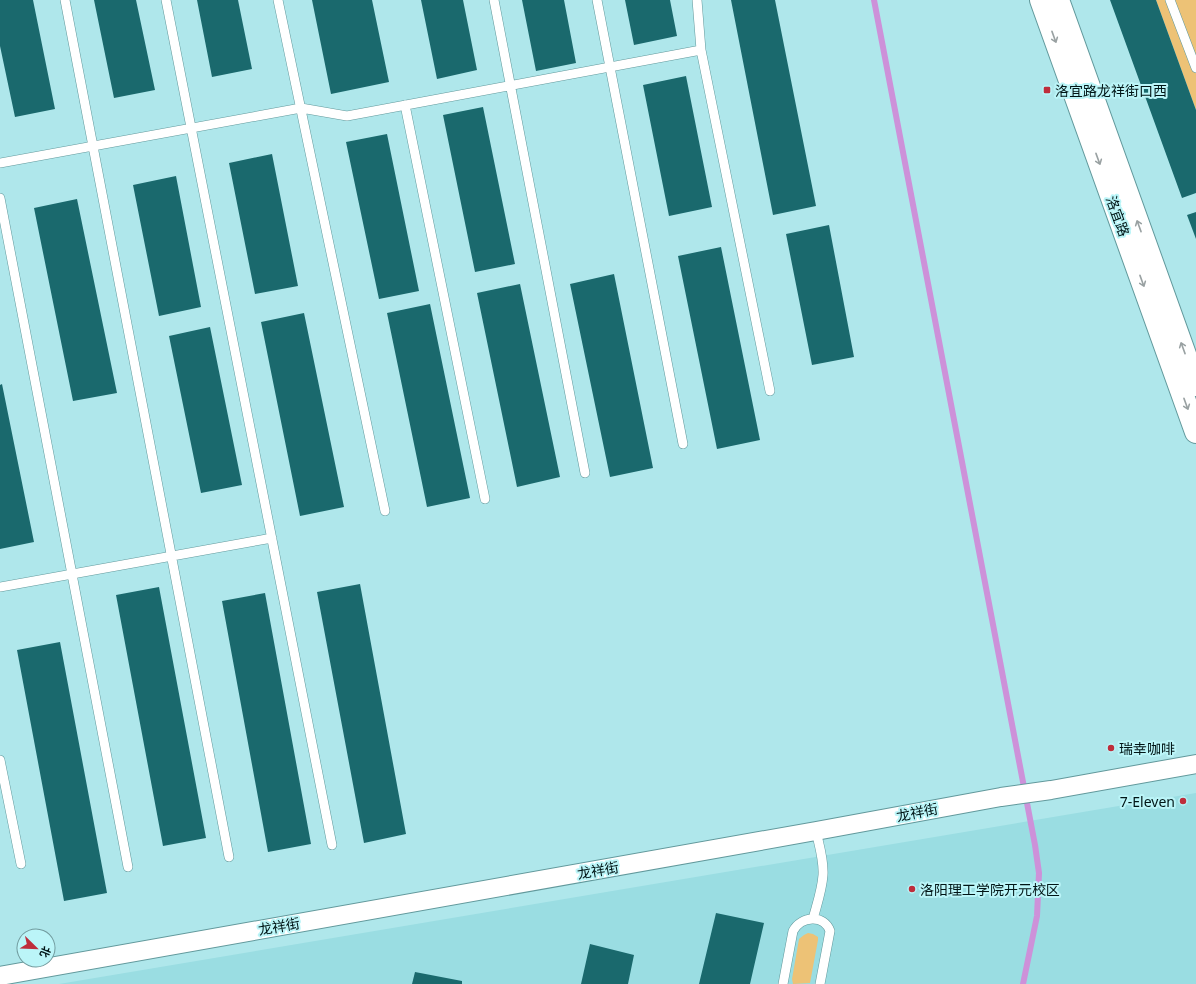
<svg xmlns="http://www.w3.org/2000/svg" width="1196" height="984" viewBox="0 0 1196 984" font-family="'Noto Sans','Noto Sans SC',sans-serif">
	<rect width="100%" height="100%" fill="#afe7eb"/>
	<path fill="#9adde2" d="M 1196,793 L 1196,984 L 59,984 Z"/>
	<path fill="#edc276" d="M 1156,0 L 1196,0 L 1196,110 Z
		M 808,933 L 813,934 L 818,937 L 818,940 L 810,983 L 793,984 L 792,979 L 799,939 L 804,935 Z"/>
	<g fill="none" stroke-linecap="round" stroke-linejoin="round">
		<path stroke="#cd91d9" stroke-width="6" d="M 874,0 L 1035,845 L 1039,873 L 1037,916 L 1023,984"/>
	</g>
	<path fill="#1a696d" d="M 0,0 L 33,0 L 55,109 L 15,117 L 0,46 Z
		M 94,0 L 136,0 L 155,90 L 114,98 Z
		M 197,0 L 238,0 L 252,69 L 212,77 Z
		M 312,0 L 372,0 L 389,82 L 331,94 Z
		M 421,0 L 463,0 L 477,70 L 437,79 Z
		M 522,0 L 564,0 L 576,63 L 536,71 Z
		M 625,0 L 670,0 L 677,36 L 634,45 Z
		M 731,0 L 775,0 L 816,206 L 773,215 Z
		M 1110,0 L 1156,0 L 1196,110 L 1196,193 L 1182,198 Z
		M 686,76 L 712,207 L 669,216 L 643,85 Z
		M 483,107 L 515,264 L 475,272 L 443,115 Z
		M 387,134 L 419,291 L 379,299 L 346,142 Z
		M 272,154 L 298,286 L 255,294 L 229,163 Z
		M 176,176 L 201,307 L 159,316 L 133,185 Z
		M 77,199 L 117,393 L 73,401 L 34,208 Z
		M 1196,212 L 1196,239 L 1187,215 Z
		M 829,225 L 854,357 L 812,365 L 786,234 Z
		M 721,247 L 760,440 L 717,449 L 678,256 Z
		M 614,274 L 653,468 L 610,477 L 570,284 Z
		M 520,284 L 560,477 L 517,487 L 477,293 Z
		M 430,304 L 470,498 L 427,507 L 387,313 Z
		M 304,313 L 344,507 L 300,516 L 261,322 Z
		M 210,327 L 242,485 L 201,493 L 169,336 Z
		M 2,384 L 34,542 L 0,549 L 0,385 Z
		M 360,584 L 406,834 L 364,843 L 317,592 Z
		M 159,587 L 206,838 L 163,846 L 116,595 Z
		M 265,593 L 311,844 L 268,852 L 222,601 Z
		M 60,642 L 107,893 L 64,901 L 17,650 Z
		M 716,913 L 764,923 L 750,984 L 699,984 Z
		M 590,944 L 634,955 L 628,984 L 581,984 Z
		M 415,972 L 462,981 L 462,984 L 412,984 Z"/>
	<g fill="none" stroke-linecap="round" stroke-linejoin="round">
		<g stroke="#62999c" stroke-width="10">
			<path id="lane" d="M 65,0 L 229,857
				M 166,0 L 332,845
				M 278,0 L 385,511
				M 494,0 L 585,473
				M 597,0 L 683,444
				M 697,0 L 701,50
				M 1170,0 L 1196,68
				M 405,105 L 485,499
				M 0,163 L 301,108 L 347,116 L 701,50 L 770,391
				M 0,198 L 128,867
				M 0,587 L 272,538
				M 0,760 L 21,864
				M 813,919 C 817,904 822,890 823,875 C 824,860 819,845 816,831
				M 783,984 L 793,931 C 801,916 824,914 830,931 L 820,984"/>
		</g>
		<g stroke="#62999c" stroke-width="20">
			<path id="street" d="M 0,976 L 816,831 L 1001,797 L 1051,790 L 1196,764"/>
		</g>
		<g stroke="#62999c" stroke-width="24">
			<path id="secondary" d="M 1041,0 L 1196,432
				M 1058,0 L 1196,385"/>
		</g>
		<use href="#lane" stroke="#fff" stroke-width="9"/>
		<use href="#street" stroke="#fff" stroke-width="18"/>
		<use href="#secondary" stroke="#fff" stroke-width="22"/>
	</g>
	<defs><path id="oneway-shaft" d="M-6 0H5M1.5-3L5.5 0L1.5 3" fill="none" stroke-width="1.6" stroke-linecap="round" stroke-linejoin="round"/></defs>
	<g stroke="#99a1a2">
		<use href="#oneway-shaft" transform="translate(1054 37) rotate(70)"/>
		<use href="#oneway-shaft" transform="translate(1098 159) rotate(70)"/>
		<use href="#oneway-shaft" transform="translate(1139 226) rotate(-110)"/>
		<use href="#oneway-shaft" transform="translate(1142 281) rotate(70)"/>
		<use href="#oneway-shaft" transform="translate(1183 348) rotate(-110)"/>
		<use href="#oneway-shaft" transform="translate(1186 404) rotate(70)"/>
	</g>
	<g fill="#be2d3b" stroke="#bbf5f8" stroke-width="1.5">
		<rect x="1043" y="86" width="8" height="8" rx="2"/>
		<circle cx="1111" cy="748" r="4"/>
		<circle cx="1183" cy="801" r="4"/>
		<circle cx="912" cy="889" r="4"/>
	</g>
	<g text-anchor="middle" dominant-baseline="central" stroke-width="4" stroke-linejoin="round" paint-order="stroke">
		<g font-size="14" fill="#011516" stroke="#bbf5f8" text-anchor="start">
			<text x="1055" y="90">洛宜路龙祥街口西</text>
			<text x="1119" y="748">瑞幸咖啡</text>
			<text x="1175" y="801" text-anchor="end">7-Eleven</text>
			<text x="920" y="889">洛阳理工学院开元校区</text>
		</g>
		<g font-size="14" fill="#011516" stroke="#bbf5f8">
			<text transform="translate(1118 216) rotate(70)">洛宜路</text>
			<text transform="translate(917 812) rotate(-11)">龙祥街</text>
			<text transform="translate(598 870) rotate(-10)">龙祥街</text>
			<text transform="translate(279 926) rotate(-10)">龙祥街</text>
		</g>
	</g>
	<g transform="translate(36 948) rotate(113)"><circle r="19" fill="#bbf5f8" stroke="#719b9e"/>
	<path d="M0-3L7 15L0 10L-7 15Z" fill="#be2d3b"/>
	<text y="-6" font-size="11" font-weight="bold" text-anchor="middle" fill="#011516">北</text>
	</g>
</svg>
